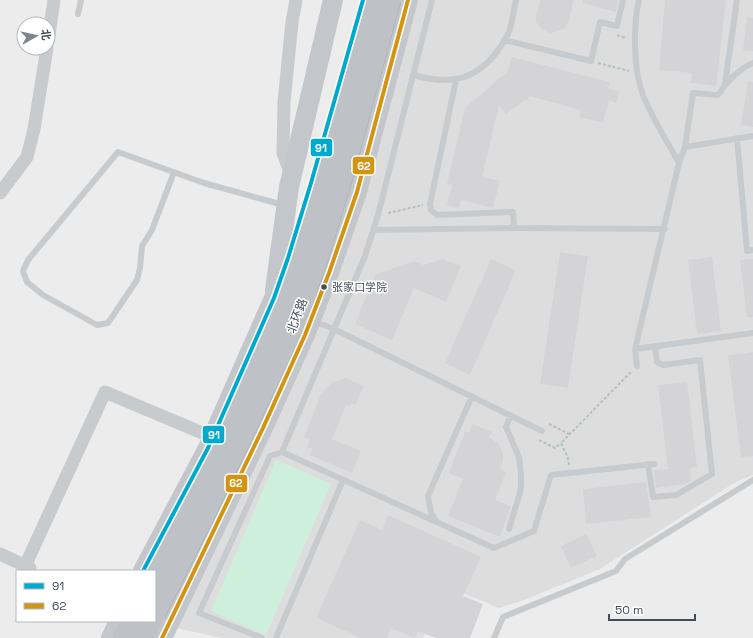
<svg xmlns="http://www.w3.org/2000/svg" width="753" height="638" viewBox="0 0 753 638" font-family="'Space Grotesk','Noto Sans SC',sans-serif">
	<rect width="100%" height="100%" fill="#edecec"/>
	<path fill="#deddde" d="M 413,0 L 753,0 L 753,475 L 734,483 L 600,569 L 524,600 L 499,608 L 443,585 L 423,638 L 222,638 L 176,628 Z"/>
	<path fill="#ceefdc" d="M 276,460 L 331,484 L 266,635 L 211,611 Z"/>
	<path fill="#d4d4d7" d="M 540,0 L 574,0 L 568,23 L 564,29 L 552,33 L 547,32 L 540,27 L 536,22 L 536,17 Z
		M 583,0 L 618,0 L 616,12 L 583,3 Z
		M 665,0 L 726,0 L 716,86 L 691,83 L 692,73 L 659,70 Z
		M 747,17 L 753,18 L 753,51 L 743,50 Z
		M 512,57 L 610,82 L 608,89 L 619,91 L 616,103 L 609,101 L 603,123 L 579,117 L 581,110 L 529,96 L 528,100 L 526,99 L 506,114 L 499,105 L 482,177 L 500,181 L 493,208 L 461,200 L 459,208 L 447,205 L 452,185 L 447,184 L 465,108 L 508,71 Z
		M 748,82 L 753,82 L 753,127 L 741,125 Z
		M 560,252 L 588,256 L 568,388 L 540,384 Z
		M 712,257 L 721,331 L 697,334 L 688,260 Z
		M 443,259 L 461,266 L 446,302 L 414,288 L 392,340 L 355,324 L 375,275 L 414,261 L 423,265 Z
		M 491,259 L 516,270 L 470,375 L 445,363 Z
		M 753,259 L 753,317 L 747,317 L 740,260 Z
		M 753,352 L 753,456 L 741,457 L 728,355 Z
		M 346,378 L 364,386 L 355,405 L 351,403 L 350,407 L 346,405 L 332,439 L 361,451 L 352,473 L 310,455 L 313,449 L 307,447 L 310,440 L 304,437 L 321,394 L 332,382 Z
		M 687,382 L 697,467 L 690,468 L 691,481 L 686,484 L 656,488 L 654,470 L 668,469 L 658,385 Z
		M 473,424 L 492,432 L 489,437 L 499,444 L 503,454 L 503,460 L 500,469 L 506,472 L 495,500 L 511,506 L 500,537 L 448,516 L 463,479 L 449,473 L 465,431 L 469,433 Z
		M 646,482 L 651,517 L 586,524 L 583,489 Z
		M 388,515 L 481,557 L 463,596 L 483,604 L 470,638 L 436,638 L 418,631 L 415,638 L 413,638 L 391,628 L 387,638 L 361,638 L 316,618 L 360,520 L 382,530 Z
		M 586,534 L 597,556 L 571,568 L 561,546 Z"/>
	<g fill="none" stroke-linecap="round" stroke-linejoin="round">
		<g stroke="#b0b5bc" stroke-width="23">
			<path id="trunk" d="M 124,638 L 132,621
				M 143,638 L 151,621"/>
		</g>
		<path stroke="#b4c2be" stroke-width="2" stroke-dasharray="3 2" stroke-linecap="butt" d="M 617,35 L 626,38
			M 598,63 L 629,71
			M 388,213 L 423,205
			M 549,424 L 569,434
			M 539,440 L 555,448 L 561,443
			M 569,465 L 568,458 L 561,443 L 631,372"/>
		<path stroke="#c8cbcd" stroke-width="6" d="M 639,0 C 633,26 633,69 643,95 C 652,118 667,141 679,163
			M 78,14 L 81,0
			M 504,40 L 591,61 L 600,22 L 617,26 L 623,0
			M 413,75 C 457,88 485,76 507,36 C 513,26 513,11 516,0
			M 456,80 L 430,204 L 431,210 L 437,215 L 513,212 L 514,228
			M 725,84 L 737,0
			M 737,138 L 747,251 L 753,250
			M 685,147 L 753,136
			M 174,172 L 152,230 L 142,246 L 140,268 L 137,280 L 108,323 L 97,325 L 43,295 L 27,282 L 23,271 L 28,260 L 118,152 L 204,183 L 283,205
			M 373,230 L 514,228 L 665,229
			M 313,321 L 334,329 L 542,431
			M 635,349 L 753,333
			M 637,366 L 635,349 L 679,163 L 685,147 L 693,93 L 718,95 C 726,82 739,69 753,63
			M 282,452 L 365,256 L 378,215 L 432,0
			M 648,464 L 653,497 L 676,495 L 712,474 L 700,360 L 663,365 L 657,362 L 655,346
			M 437,522 L 431,513 L 428,496 L 472,396
			M 509,529 L 521,489 L 521,475 L 519,457 L 506,427 L 511,415
			M 262,638 L 199,613 L 270,456 L 282,452 L 494,548 L 534,531 L 551,475 L 654,464
			M 276,638 L 343,480
			M 494,638 L 503,617 L 616,571 L 625,559 L 753,480"/>
		<path stroke="#c8cbcd" stroke-width="13" d="M 48,42 L 54,0
			M 291,175 L 283,153 L 284,102 L 292,22 L 296,0
			M 0,193 L 27,157 L 34,129 L 47,48
			M 0,554 L 30,568
			M 25,566 L 105,392 L 212,437"/>
		<path stroke="#c3c7cb" stroke-width="20" d="M 275,290 L 289,187 L 333,0
			M 143,571 L 208,448 L 274,298 L 282,276
			M 111,638 L 119,621
			M 162,638 L 263,428 L 305,335 L 329,273 L 357,192 L 408,0"/>
		<use href="#trunk" stroke="#bec2c7" stroke-width="21"/>
		<g stroke="#b0b5bc" stroke-width="23" stroke-linecap="butt">
			<path id="trunk-bridge" d="M 155,577 L 223,444 L 271,338 L 307,231 L 373,0
				M 155,613 L 206,511 L 295,323 L 318,256 L 342,177 L 390,0"/>
		</g>
		<use href="#trunk-bridge" stroke="#bec2c7" stroke-width="21"/>
		<g stroke="#fff" stroke-width="7">
			<path id="bus-1" d="M 143,571 L 208,448 L 274,298 L 288,258 L 311,183 L 363,0"/>
		</g>
		<g stroke="#fff" stroke-width="7">
			<path id="bus-2" d="M 162,638 L 263,428 L 305,335 L 329,273 L 357,192 L 408,0"/>
		</g>
		<use href="#bus-1" stroke="#00a9ce" stroke-width="4"/>
		<use href="#bus-2" stroke="#d39412" stroke-width="4"/>
	</g>
	<circle fill="#424d5a" stroke="#fff" stroke-width="1.5" cx="324" cy="287" r="3.5"/>
	<g text-anchor="middle" dominant-baseline="central" stroke-width="3" stroke-linejoin="round" paint-order="stroke">
		<g font-size="11" fill="#424d5a" stroke="#fff" text-anchor="start">
			<text x="332" y="287">张家口学院</text>
		</g>
		<g font-size="12" fill="#424d5a" stroke="#fff">
			<text transform="translate(297 316) rotate(-69)">北环路</text>
		</g>
	</g>
	<g stroke="#fff" stroke-width="1.5">
		<rect x="310" y="138" width="23" height="19" rx="4" fill="#00a9ce"/>
		<rect x="352" y="156" width="23" height="19" rx="4" fill="#d39412"/>
		<rect x="202" y="425" width="23" height="19" rx="4" fill="#00a9ce"/>
		<rect x="225" y="474" width="23" height="19" rx="4" fill="#d39412"/>
	</g>
	<g font-size="11" text-anchor="middle" font-weight="bold" fill="#fff">
		<text x="321" y="152">91</text>
		<text x="364" y="170">62</text>
		<text x="214" y="439">91</text>
		<text x="236" y="487">62</text>
	</g>
	<rect x="16" y="570" width="140" height="52" fill="#ffffff" stroke="#b3b8bd"/>
	<rect x="24" y="583" width="20" height="6" fill="#00a9ce" stroke="#b3b8bd"/>
	<text x="52" y="590" font-size="12" fill="#424d5a">91</text>
	<rect x="24" y="603" width="20" height="6" fill="#d39412" stroke="#b3b8bd"/>
	<text x="52" y="610" font-size="12" fill="#424d5a">62</text>
	<g transform="translate(36 36) rotate(82)"><circle r="19" fill="#ffffff" stroke="#b3b8bd"/>
	<path d="M0-3L7 15L0 10L-7 15Z" fill="#7e858d"/>
	<text y="-6" font-size="11" font-weight="bold" text-anchor="middle" fill="#424d5a">北</text>
	</g>
	<path d="M609 614v6h86v-6" fill="none" stroke="#424d5a" stroke-width="2"/>
	<text x="615" y="614" font-size="12" fill="#424d5a" stroke="#ffffff" stroke-width="3" paint-order="stroke">50 m</text>
</svg>
